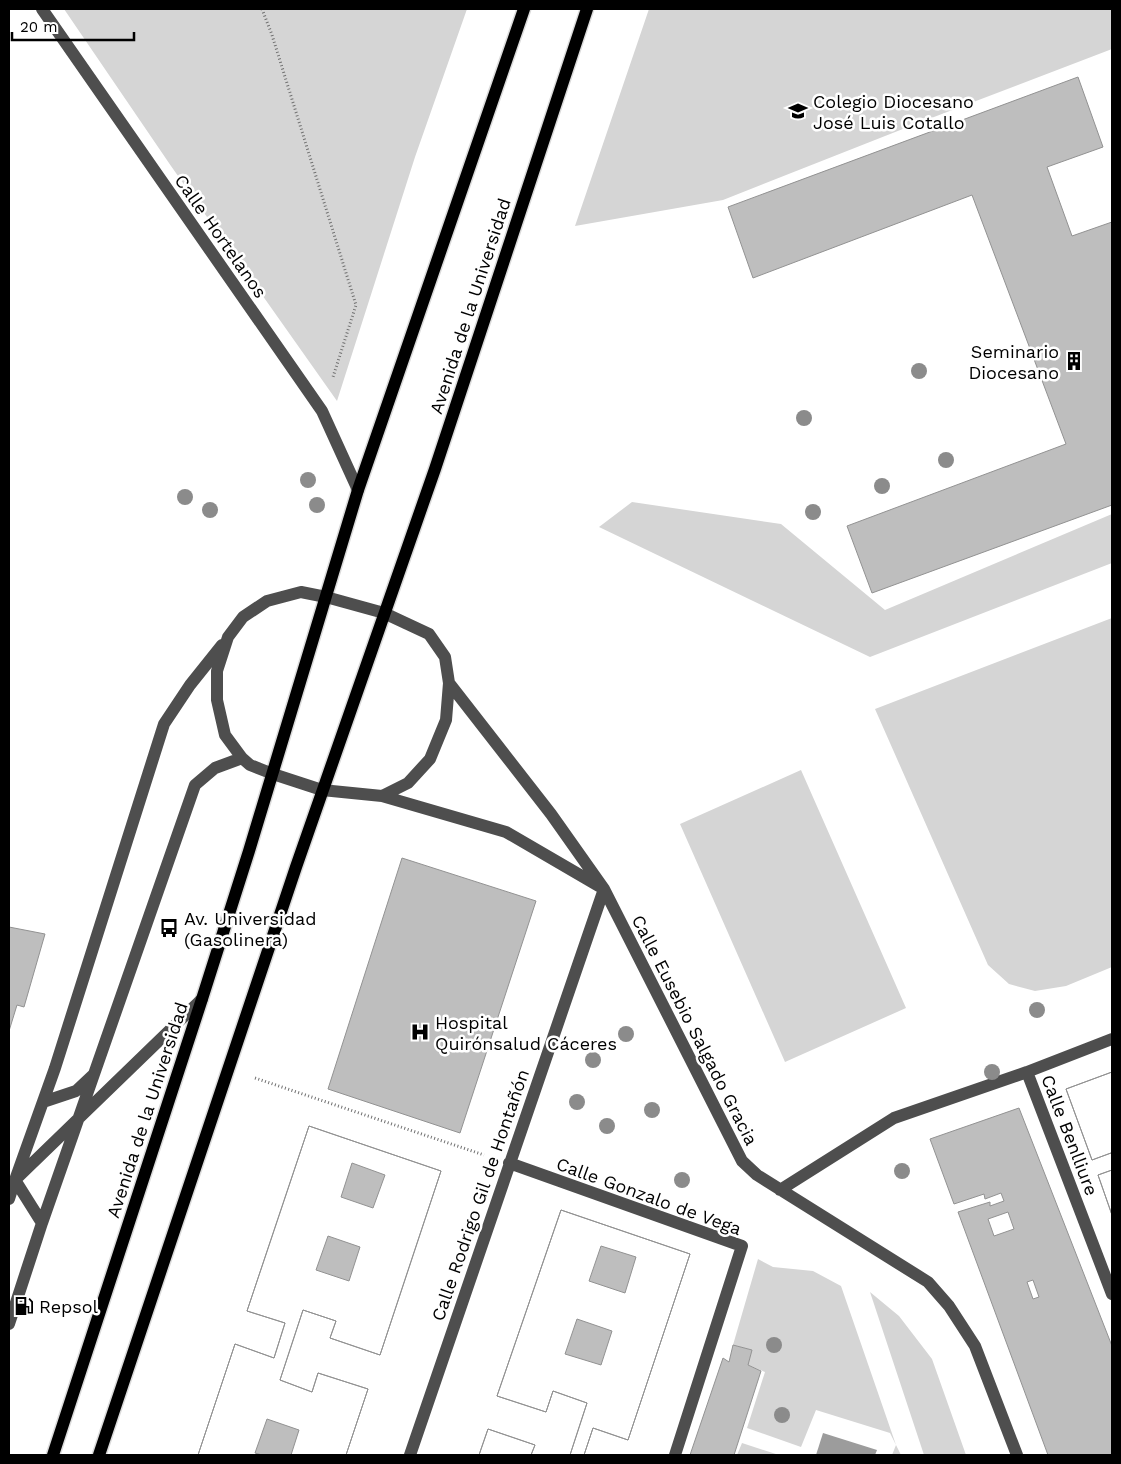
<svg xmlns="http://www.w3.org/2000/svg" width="1121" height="1464" viewBox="0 0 1121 1464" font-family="'Work Sans',sans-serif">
	<rect width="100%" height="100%" fill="#fff"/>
	<path fill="#d5d5d5" d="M 64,9 L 467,9 L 415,157 L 337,401 L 171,166 Z
		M 649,9 L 1112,9 L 1112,49 L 913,125 L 723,200 L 575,226 Z
		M 632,502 L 781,524 L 885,610 L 1112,514 L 1112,563 L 870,657 L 599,527 Z
		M 1112,618 L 1112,967 L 1066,986 L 1035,991 L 1009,984 L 988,965 L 875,709 Z
		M 801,770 L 906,1008 L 785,1062 L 680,824 Z
		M 758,1259 L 773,1267 L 813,1271 L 841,1286 L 896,1445 L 901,1455 L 892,1455 L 896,1445 L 890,1433 L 816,1410 L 801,1447 L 747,1428 L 765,1372 L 748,1365 L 752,1350 L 733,1345 Z
		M 870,1292 L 899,1316 L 932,1359 L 966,1455 L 924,1455 Z
		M 742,1443 L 779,1455 L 737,1455 Z"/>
	<path fill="#9c9c9c" d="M 823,1433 L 877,1450 L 875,1455 L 816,1455 Z"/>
	<path fill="#bebebe" stroke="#929292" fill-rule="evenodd" d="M 1078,77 L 1103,147 L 1047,167 L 1072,236 L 1112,222 L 1112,505 L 872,593 L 847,526 L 1066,444 L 972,195 L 753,278 L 728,207 Z
		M 402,858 L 536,901 L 460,1133 L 328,1089 Z
		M 9,927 L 45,934 L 24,1007 L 17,1005 L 9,1031 Z
		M 1112,1072 L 1112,1156 L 1111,1153 L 1092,1160 L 1066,1089 Z
		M 1112,1072 L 1112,1156 L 1111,1153 L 1092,1160 L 1066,1089 Z
		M 1019,1108 L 1112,1346 L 1112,1455 L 1048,1455 L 958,1212 L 990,1202 L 990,1206 L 1004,1201 L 1001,1193 L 985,1199 L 984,1194 L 954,1204 L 930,1139 ZM 1008,1212 L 1014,1229 L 994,1236 L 988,1219 ZM 1033,1280 L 1039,1297 L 1033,1299 L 1027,1282 Z
		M 309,1126 L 441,1171 L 380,1355 L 330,1338 L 336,1321 L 303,1310 L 280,1380 L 312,1392 L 318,1373 L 368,1389 L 346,1455 L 291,1455 L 299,1430 L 267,1419 L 255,1453 L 262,1455 L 198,1455 L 235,1344 L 274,1358 L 285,1323 L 247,1311 ZM 352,1163 L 385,1175 L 373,1208 L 341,1197 ZM 328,1236 L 360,1247 L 349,1281 L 316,1270 Z
		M 309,1126 L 441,1171 L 380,1355 L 330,1338 L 336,1321 L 303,1310 L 280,1380 L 312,1392 L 318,1373 L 368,1389 L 346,1455 L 198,1455 L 235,1344 L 274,1358 L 285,1323 L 247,1311 Z
		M 1112,1170 L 1112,1215 L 1098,1175 Z
		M 1112,1170 L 1112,1215 L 1098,1175 Z
		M 561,1210 L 690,1254 L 628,1440 L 593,1428 L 584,1455 L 570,1455 L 587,1403 L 553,1391 L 546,1412 L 497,1396 ZM 601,1246 L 636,1257 L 625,1293 L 589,1281 ZM 577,1319 L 612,1331 L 601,1365 L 565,1354 Z
		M 561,1210 L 690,1254 L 628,1440 L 593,1428 L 584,1455 L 570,1455 L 587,1403 L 553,1391 L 546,1412 L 497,1396 Z
		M 733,1345 L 752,1350 L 748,1365 L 761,1371 L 734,1455 L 690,1455 L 723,1358 L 729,1362 Z
		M 488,1429 L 535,1445 L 531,1455 L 479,1455 Z
		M 488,1429 L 535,1445 L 531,1455 L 479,1455 Z"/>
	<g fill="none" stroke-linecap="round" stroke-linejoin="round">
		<g stroke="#dbdbdb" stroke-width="15">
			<path id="major" d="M 53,1455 L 202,999 L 249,851 L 358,490 L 524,9
				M 99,1455 L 296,867 L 435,469 L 587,9"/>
		</g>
		<path stroke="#707070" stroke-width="3" stroke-dasharray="1 2.5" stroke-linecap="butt" d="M 262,9 L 272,35 L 356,305 L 333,377
			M 255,1078 L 484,1155"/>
		<path stroke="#4e4e4e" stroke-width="12" d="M 42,9 L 322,411 L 358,490
			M 382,796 L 408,783 L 430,759 L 446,720 L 449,683
			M 604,889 L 506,832 L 382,796 L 322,790 L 273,774 L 250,765 L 242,758 L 225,735 L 217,700 L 217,671 L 228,637 L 243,617 L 267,601 L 301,592 L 326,597 L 384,613 L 429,634 L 445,657 L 449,683 L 551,814 L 604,889 L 742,1161 L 757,1175 L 928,1282 L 949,1306 L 975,1346 L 1017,1455
			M 1027,1072 L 1112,1294
			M 43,1102 L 76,1091 L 93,1075
			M 509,1163 L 742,1246 L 675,1455
			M 780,1190 L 894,1118 L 1027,1072 L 1112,1039
			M 9,1199 L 15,1180 L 202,999
			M 42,1223 L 195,785 L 215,768 L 242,758
			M 9,1324 L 42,1223 L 15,1180 L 55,1068 L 164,724 L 190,685 L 222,645
			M 410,1455 L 604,889"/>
		<use href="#major" stroke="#000" stroke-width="12"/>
	</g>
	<g fill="#8b8b8b">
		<circle cx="919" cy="371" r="8"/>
		<circle cx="804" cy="418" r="8"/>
		<circle cx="946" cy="460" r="8"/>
		<circle cx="308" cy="480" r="8"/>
		<circle cx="882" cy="486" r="8"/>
		<circle cx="185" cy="497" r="8"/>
		<circle cx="317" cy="505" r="8"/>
		<circle cx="210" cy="510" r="8"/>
		<circle cx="813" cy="512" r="8"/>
		<circle cx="1037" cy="1010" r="8"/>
		<circle cx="626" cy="1034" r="8"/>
		<circle cx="593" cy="1060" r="8"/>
		<circle cx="992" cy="1072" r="8"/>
		<circle cx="577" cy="1102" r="8"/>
		<circle cx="652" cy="1110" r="8"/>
		<circle cx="607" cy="1126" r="8"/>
		<circle cx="902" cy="1171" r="8"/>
		<circle cx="682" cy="1180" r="8"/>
		<circle cx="774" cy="1345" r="8"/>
		<circle cx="782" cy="1415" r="8"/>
	</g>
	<defs>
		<g id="school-bare" transform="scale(1.5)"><path d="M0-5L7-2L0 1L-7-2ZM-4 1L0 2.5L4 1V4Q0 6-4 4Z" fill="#000" stroke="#fff" stroke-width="2.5" paint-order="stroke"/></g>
		<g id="building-bare" transform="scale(1.5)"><path d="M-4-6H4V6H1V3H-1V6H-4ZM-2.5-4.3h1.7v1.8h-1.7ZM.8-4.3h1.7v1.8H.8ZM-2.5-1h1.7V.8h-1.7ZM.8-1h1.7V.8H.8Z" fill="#000" stroke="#fff" stroke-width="2.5" paint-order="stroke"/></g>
		<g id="bus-bare" transform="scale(1.5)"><path d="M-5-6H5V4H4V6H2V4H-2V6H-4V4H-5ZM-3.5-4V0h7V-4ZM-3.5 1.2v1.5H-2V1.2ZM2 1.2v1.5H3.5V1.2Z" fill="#000" stroke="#fff" stroke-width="2.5" paint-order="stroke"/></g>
		<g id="hospital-bare" transform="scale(1.5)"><path d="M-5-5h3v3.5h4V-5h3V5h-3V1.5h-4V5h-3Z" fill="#000" stroke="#fff" stroke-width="2.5" paint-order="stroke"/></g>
		<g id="fuel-bare" transform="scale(1.5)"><path d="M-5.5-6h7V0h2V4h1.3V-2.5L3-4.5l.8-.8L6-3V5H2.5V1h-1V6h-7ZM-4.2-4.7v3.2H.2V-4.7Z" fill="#000" stroke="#fff" stroke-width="2.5" paint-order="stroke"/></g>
	</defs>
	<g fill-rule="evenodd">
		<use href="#school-bare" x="798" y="111"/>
		<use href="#building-bare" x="1074" y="361"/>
		<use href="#bus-bare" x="169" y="928"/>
		<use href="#hospital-bare" x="420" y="1032"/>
		<use href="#fuel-bare" x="24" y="1306"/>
	</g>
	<g text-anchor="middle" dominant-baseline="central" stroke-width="5" stroke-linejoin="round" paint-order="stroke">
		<g font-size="18" fill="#000" stroke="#fff" text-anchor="start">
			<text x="813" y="101">Colegio Diocesano<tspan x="813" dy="21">José Luis Cotallo</tspan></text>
			<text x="1059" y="351" text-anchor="end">Seminario<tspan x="1059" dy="21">Diocesano</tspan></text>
			<text x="184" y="918">Av. Universidad<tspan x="184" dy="21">(Gasolinera)</tspan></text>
			<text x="435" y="1022">Hospital<tspan x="435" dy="21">Quirónsalud Cáceres</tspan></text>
			<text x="39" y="1306">Repsol</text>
		</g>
		<g font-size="18" fill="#000" stroke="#fff">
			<text transform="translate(221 236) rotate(55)">Calle Hortelanos</text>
			<text transform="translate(470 306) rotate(-72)">Avenida de la Universidad</text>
			<text transform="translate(695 1030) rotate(63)">Calle Eusebio Salgado Gracia</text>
			<text transform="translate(147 1110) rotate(-72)">Avenida de la Universidad</text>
			<text transform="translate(1070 1135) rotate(69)">Calle Benlliure</text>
			<text transform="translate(480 1195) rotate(-71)">Calle Rodrigo Gil de Hontañón</text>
			<text transform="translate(649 1196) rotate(20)">Calle Gonzalo de Vega</text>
		</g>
	</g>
	<rect width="1121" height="1464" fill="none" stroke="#000000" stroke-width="20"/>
	<path d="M12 32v8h122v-8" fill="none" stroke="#000000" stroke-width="2.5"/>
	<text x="20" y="32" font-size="15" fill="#000000" stroke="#ffffff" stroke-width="4" paint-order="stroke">20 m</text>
</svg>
